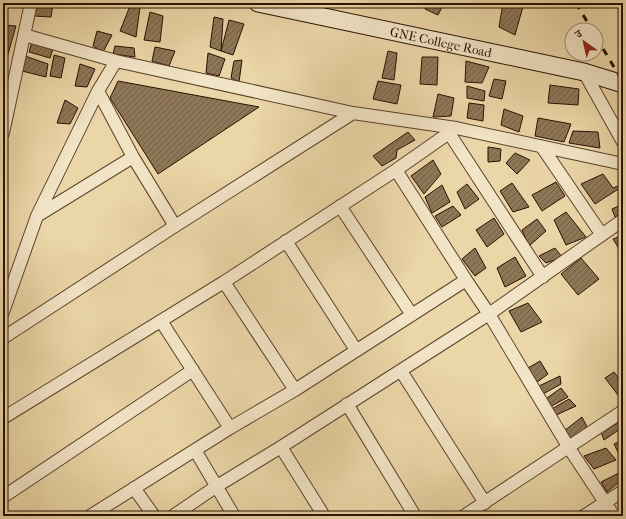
<svg xmlns="http://www.w3.org/2000/svg" width="626" height="519" viewBox="0 0 626 519" font-family="'IM FELL French Canon','Noto Serif Devanagari',serif">
	<defs>
		<pattern id="building-hatch" width="6" height="6" patternUnits="userSpaceOnUse"><rect width="6" height="6" fill="#8e7757"/><path d="M-1 1l2-2M0 6l6-6M5 7l2-2" fill="none" stroke="#746046"/></pattern>
	</defs>
	<rect width="100%" height="100%" fill="#ebd6a7"/>
	<filter id="stains"><feTurbulence type="fractalNoise" baseFrequency=".005" numOctaves="4"/><feColorMatrix values="0 0 0 0 .2 0 0 0 0 .09 0 0 0 0 .02 0 0 0 .5 -.17"/></filter>
	<radialGradient id="worn" r=".72"><stop offset=".6" stop-color="#630" stop-opacity="0"/><stop offset="1" stop-color="#630" stop-opacity=".3"/></radialGradient>
	<path fill="url(#building-hatch)" stroke="#291100" d="M 38,3 L 53,3 L 51,17 L 34,16 Z
		M 427,3 L 444,3 L 438,15 L 425,9 Z
		M 503,3 L 524,3 L 515,35 L 499,27 Z
		M 130,6 L 140,7 L 136,37 L 120,31 Z
		M 150,12 L 163,16 L 160,42 L 144,40 Z
		M 214,17 L 223,19 L 221,51 L 210,47 Z
		M 229,20 L 244,24 L 233,55 L 221,51 Z
		M 3,25 L 16,26 L 4,68 L 3,68 Z
		M 97,31 L 112,35 L 103,52 L 93,46 Z
		M 32,42 L 53,49 L 50,58 L 29,52 Z
		M 115,46 L 134,48 L 135,57 L 113,54 Z
		M 155,47 L 175,51 L 169,66 L 152,61 Z
		M 388,51 L 397,53 L 394,80 L 382,78 Z
		M 208,53 L 225,59 L 219,76 L 206,73 Z
		M 54,55 L 65,58 L 61,78 L 50,76 Z
		M 25,56 L 48,64 L 46,77 L 22,71 Z
		M 422,57 L 438,57 L 437,85 L 420,84 Z
		M 242,60 L 239,82 L 231,78 L 234,61 Z
		M 466,61 L 489,67 L 482,83 L 465,82 Z
		M 80,64 L 95,69 L 87,87 L 75,86 Z
		M 494,79 L 506,81 L 502,99 L 489,96 Z
		M 118,81 L 259,107 L 158,174 L 110,98 Z
		M 378,81 L 401,85 L 397,104 L 373,99 Z
		M 550,85 L 579,89 L 578,105 L 548,103 Z
		M 467,86 L 485,91 L 484,101 L 467,98 Z
		M 438,94 L 454,98 L 451,116 L 433,117 Z
		M 65,100 L 78,108 L 70,124 L 57,123 Z
		M 469,103 L 484,105 L 483,121 L 467,118 Z
		M 504,109 L 523,116 L 519,132 L 501,125 Z
		M 538,118 L 571,124 L 564,142 L 535,136 Z
		M 573,131 L 598,132 L 600,148 L 569,143 Z
		M 408,132 L 415,140 L 397,150 L 396,158 L 382,166 L 373,156 Z
		M 488,147 L 501,149 L 500,161 L 488,162 Z
		M 515,153 L 530,160 L 517,174 L 506,163 Z
		M 433,160 L 441,174 L 424,194 L 411,176 Z
		M 603,174 L 613,188 L 623,184 L 623,186 L 595,204 L 581,184 Z
		M 556,182 L 565,196 L 542,211 L 532,195 Z
		M 512,183 L 529,207 L 513,212 L 500,191 Z
		M 467,184 L 479,199 L 465,209 L 457,192 Z
		M 442,185 L 450,202 L 432,213 L 425,197 Z
		M 623,204 L 623,212 L 615,217 L 612,209 Z
		M 453,206 L 461,215 L 442,227 L 435,216 Z
		M 566,212 L 586,237 L 566,245 L 554,220 Z
		M 494,218 L 504,234 L 487,247 L 476,230 Z
		M 537,219 L 546,231 L 529,246 L 522,230 Z
		M 623,235 L 623,255 L 613,239 Z
		M 475,248 L 486,268 L 475,276 L 462,259 Z
		M 555,248 L 562,257 L 546,263 L 539,256 Z
		M 515,257 L 526,276 L 505,287 L 497,268 Z
		M 581,258 L 599,279 L 578,295 L 561,274 Z
		M 528,303 L 542,322 L 521,332 L 509,311 Z
		M 540,361 L 548,374 L 536,383 L 528,368 Z
		M 614,372 L 623,384 L 623,399 L 621,399 L 605,378 Z
		M 560,376 L 561,384 L 543,394 L 539,386 Z
		M 561,388 L 568,397 L 548,408 L 543,401 Z
		M 569,399 L 576,406 L 554,416 L 550,410 Z
		M 582,417 L 587,427 L 570,440 L 564,431 Z
		M 622,421 L 623,427 L 604,440 L 601,432 Z
		M 623,440 L 623,454 L 620,456 L 614,444 Z
		M 606,448 L 616,460 L 594,469 L 584,456 Z
		M 623,471 L 623,479 L 607,492 L 601,482 Z"/>
	<g fill="none" stroke-linecap="round" stroke-linejoin="round">
		<g stroke="#5a422a" stroke-width="14">
			<path id="street" d="M 24,35 L 116,61 L 353,113 L 456,128 L 623,164
				M 584,72 L 623,142
				M 98,91 L 133,157 L 175,226
				M 3,133 L 31,3
				M 449,133 L 543,277
				M 542,147 L 602,235
				M 396,170 L 466,280 L 489,314 L 569,448 L 614,516
				M 340,206 L 412,315
				M 37,216 L 133,157
				M 286,241 L 356,350
				M 224,282 L 295,390
				M 3,312 L 37,216 L 98,91 L 116,61
				M 161,321 L 230,428
				M 3,338 L 175,226 L 353,113
				M 401,371 L 485,503
				M 347,404 L 415,516
				M 3,418 L 224,282 L 396,170 L 456,128
				M 281,447 L 324,516
				M 195,450 L 234,516
				M 134,488 L 154,516
				M 3,497 L 193,370
				M 90,516 L 230,428 L 295,390 L 466,280
				M 173,516 L 217,486 L 281,447 L 489,314 L 623,220
				M 464,516 L 623,411
				M 584,516 L 623,491"/>
		</g>
		<g stroke="#291100" stroke-width="19">
			<g id="secondary">
				<path id="s1" d="M 258,3 L 584,72 L 623,84"/>
			</g>
		</g>
		<use href="#street" stroke="#f2e4c6" stroke-width="12"/>
		<use href="#secondary" stroke="#f2e4c6" stroke-width="17"/>
		<path stroke="#291100" stroke-width="3" stroke-dasharray="7 7" stroke-linecap="butt" d="M 576,3 L 592,30
			M 596,37 L 623,82"/>
	</g>
	<g text-anchor="middle" dominant-baseline="central" stroke-width="3" stroke-linejoin="round" paint-order="stroke">
		<g font-size="13" fill="#291100" stroke="#f2e4c6">
			<text stroke="none"><textPath href="#s1" startOffset="187">GNE College Road</textPath></text>
		</g>
	</g>
	<rect width="626" height="519" fill="none" stroke="#ebd6a7" stroke-width="16"/>
	<rect x="4" y="4" width="618" height="511" fill="none" stroke="#291100" stroke-width="2"/>
	<rect x="8" y="8" width="610" height="503" fill="none" stroke="#291100"/>
	<g transform="translate(584 42) rotate(326)"><circle r="19" fill="#f2e4c6" stroke="#a29077"/>
	<path d="M0-3L7 15L0 10L-7 15Z" fill="#8f2418"/>
	<text y="-6" font-size="11" font-weight="bold" text-anchor="middle" fill="#291100">उ</text>
	</g>
	<rect width="100%" height="100%" filter="url(#stains)"/>
	<rect width="100%" height="100%" fill="url(#worn)"/>
</svg>
